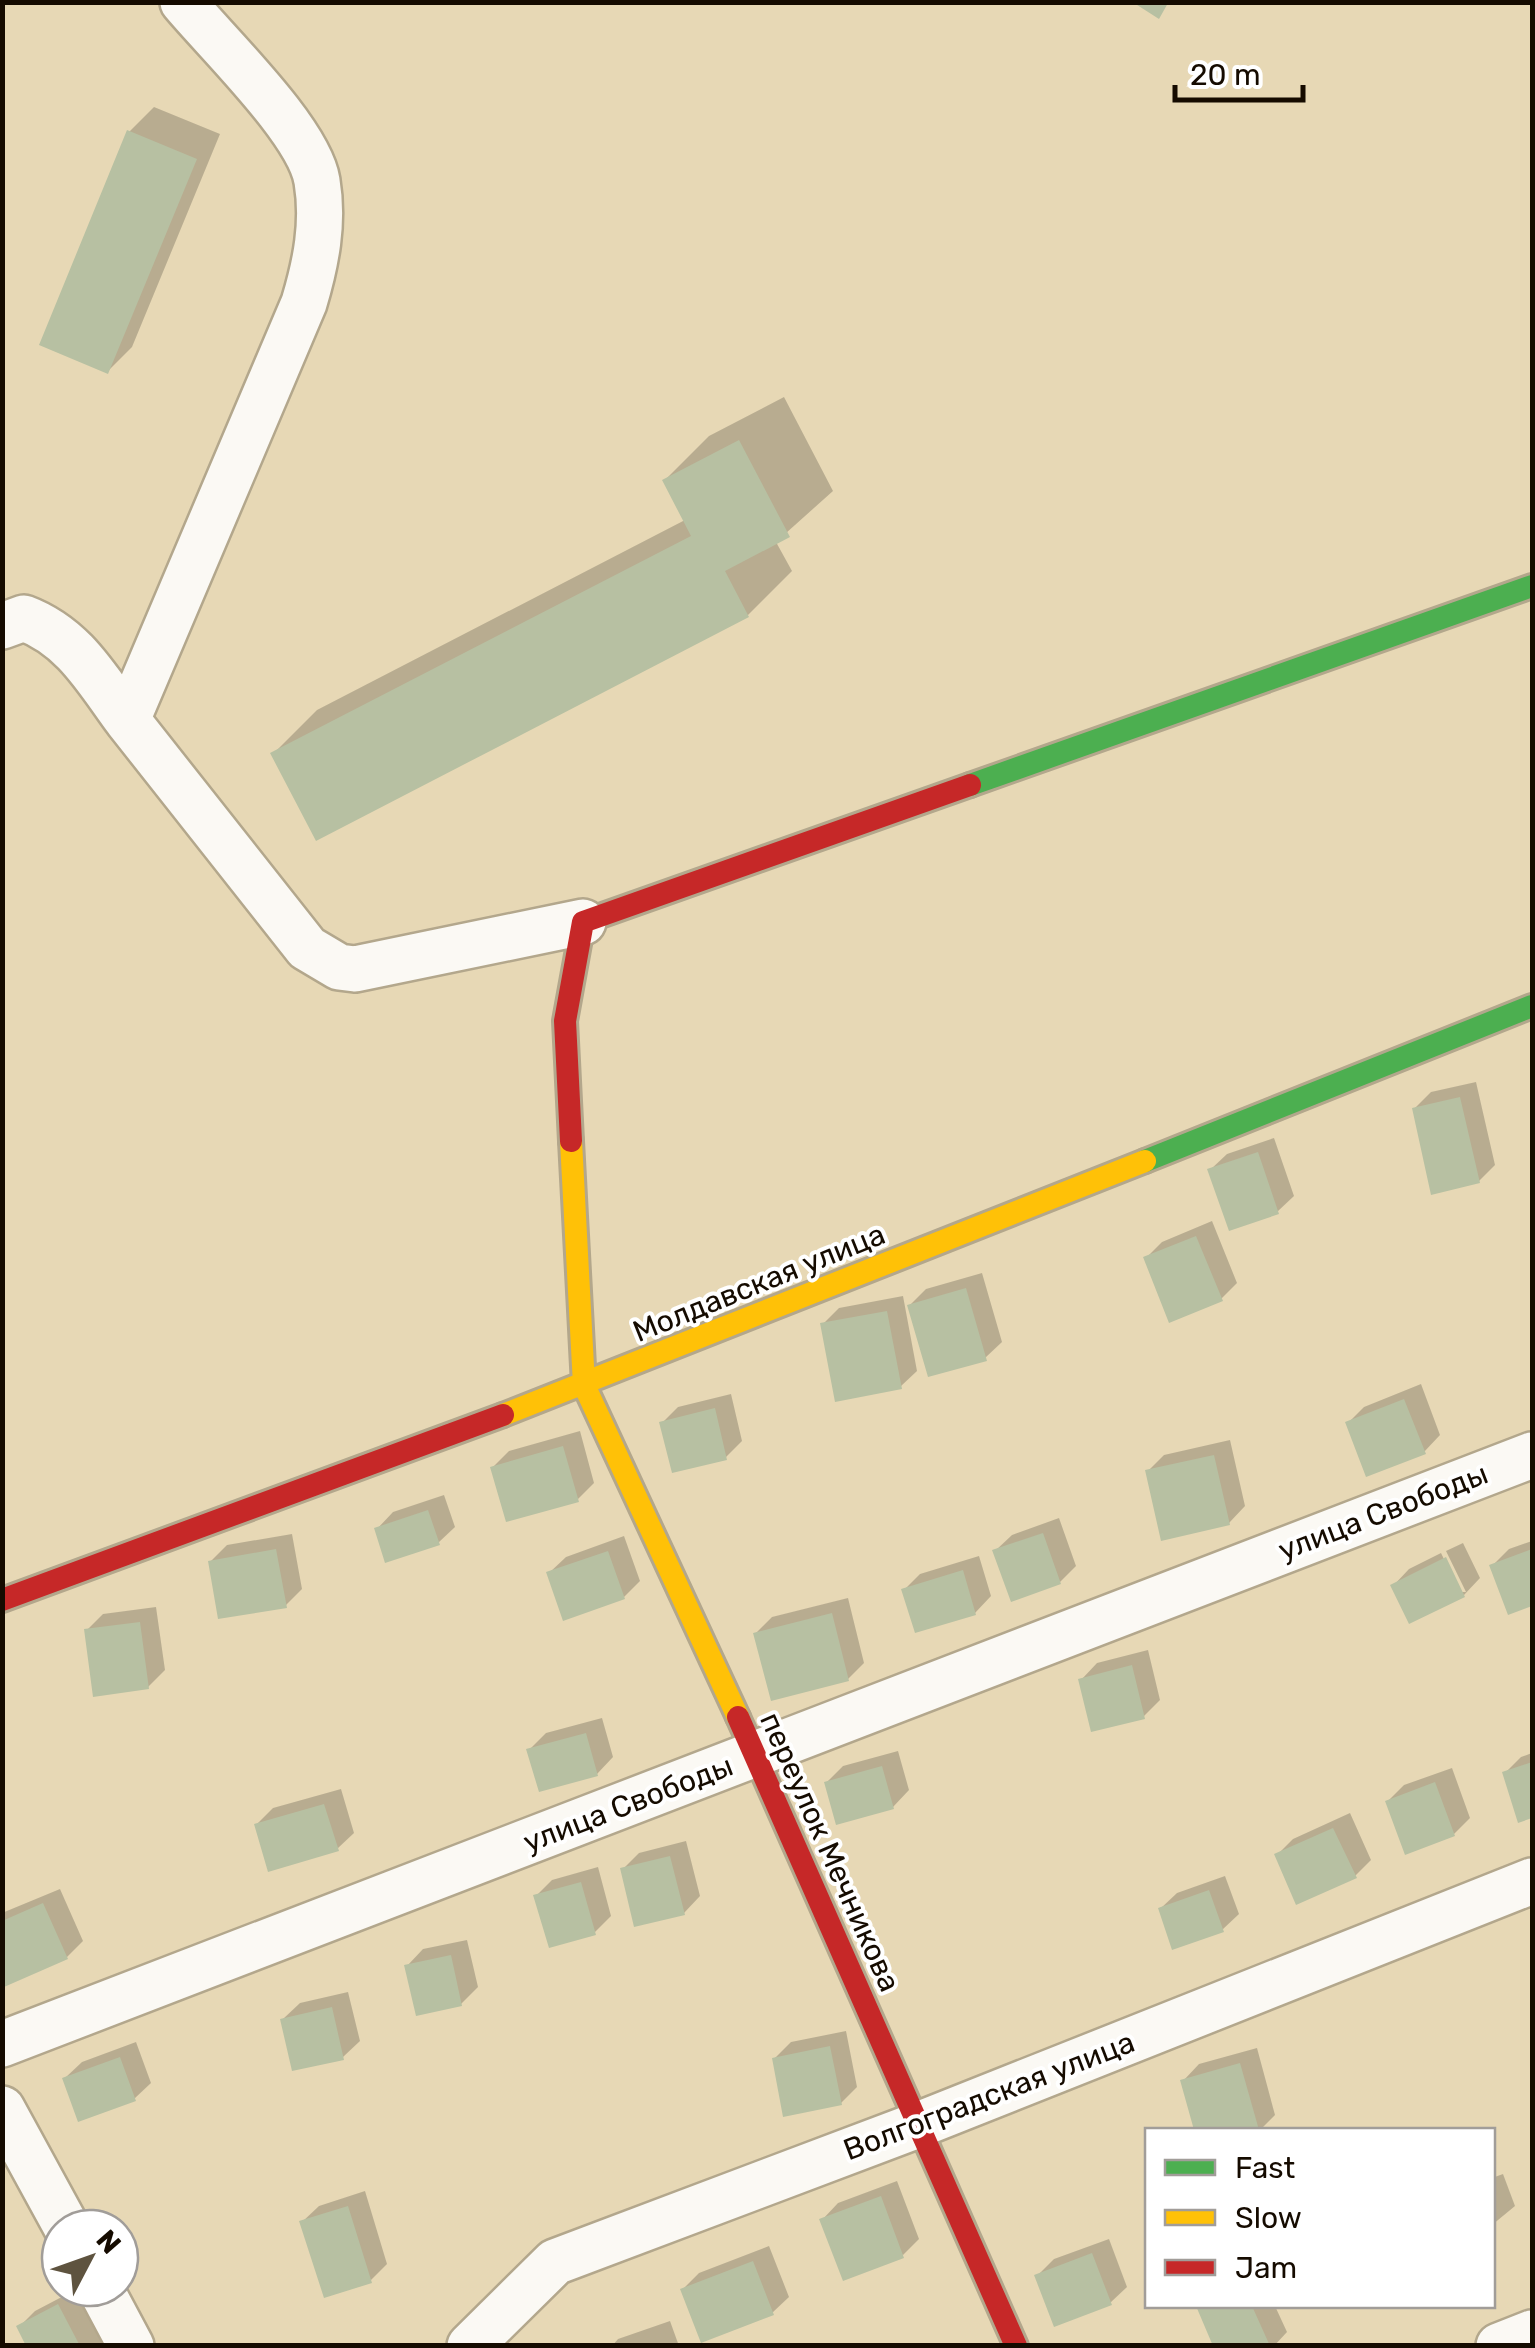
<svg xmlns="http://www.w3.org/2000/svg" width="1535" height="2348" viewBox="0 0 1535 2348" font-family="Rubik,sans-serif">
	<rect width="100%" height="100%" fill="#e7d8b5"/>
	<path fill="#0003" d="M 154,107 L 220,134 L 132,347 L 108,371 L 129,132 Z
		M 784,397 L 833,491 L 776,542 L 792,571 L 748,615 L 273,754 L 317,710 L 685,520 L 665,480 L 709,436 Z
		M 1476,1082 L 1495,1165 L 1479,1181 L 1415,1108 L 1431,1092 Z
		M 1274,1138 L 1294,1196 L 1277,1212 L 1210,1170 L 1227,1154 Z
		M 1212,1221 L 1237,1283 L 1221,1299 L 1146,1258 L 1162,1242 Z
		M 982,1273 L 1002,1342 L 985,1358 L 910,1305 L 926,1289 Z
		M 903,1296 L 917,1371 L 900,1387 L 823,1324 L 839,1308 Z
		M 1421,1384 L 1440,1435 L 1424,1452 L 1348,1423 L 1364,1407 Z
		M 731,1394 L 742,1441 L 726,1457 L 662,1423 L 678,1407 Z
		M 580,1431 L 594,1483 L 578,1499 L 493,1467 L 509,1451 Z
		M 1230,1440 L 1245,1506 L 1229,1523 L 1148,1471 L 1164,1455 Z
		M 444,1495 L 455,1527 L 438,1543 L 377,1529 L 393,1512 Z
		M 1059,1518 L 1076,1566 L 1060,1582 L 995,1551 L 1012,1535 Z
		M 292,1534 L 302,1589 L 286,1605 L 211,1561 L 227,1545 Z
		M 624,1536 L 640,1581 L 624,1597 L 549,1573 L 566,1557 Z
		M 1532,1541 L 1532,1604 L 1510,1612 L 1492,1566 L 1509,1549 Z
		M 1463,1543 L 1480,1578 L 1464,1595 L 1393,1586 L 1409,1569 L 1441,1553 L 1460,1592 L 1466,1592 L 1446,1551 Z
		M 979,1556 L 991,1596 L 975,1613 L 904,1590 L 920,1574 Z
		M 848,1598 L 864,1663 L 848,1679 L 756,1633 L 772,1617 Z
		M 156,1607 L 165,1670 L 148,1687 L 87,1630 L 103,1614 Z
		M 1148,1650 L 1160,1700 L 1144,1716 L 1081,1680 L 1097,1663 Z
		M 602,1718 L 613,1757 L 597,1774 L 529,1750 L 546,1733 Z
		M 898,1751 L 909,1790 L 893,1807 L 827,1782 L 843,1766 Z
		M 1532,1753 L 1532,1816 L 1520,1820 L 1505,1773 L 1521,1757 Z
		M 1452,1768 L 1470,1818 L 1454,1834 L 1388,1801 L 1404,1785 Z
		M 341,1789 L 354,1833 L 337,1849 L 256,1825 L 273,1808 Z
		M 1350,1813 L 1371,1860 L 1355,1876 L 1277,1855 L 1293,1839 Z
		M 686,1841 L 700,1896 L 684,1913 L 623,1869 L 639,1853 Z
		M 598,1867 L 611,1916 L 595,1932 L 536,1896 L 552,1880 Z
		M 1225,1876 L 1239,1914 L 1222,1930 L 1160,1909 L 1177,1893 Z
		M 60,1889 L 83,1941 L 67,1957 L 5,1984 L 2,1913 Z
		M 467,1940 L 478,1987 L 461,2004 L 407,1966 L 423,1949 Z
		M 348,1992 L 360,2041 L 343,2057 L 283,2019 L 300,2003 Z
		M 846,2031 L 857,2087 L 841,2103 L 774,2059 L 791,2042 Z
		M 136,2042 L 151,2083 L 134,2099 L 65,2078 L 82,2062 Z
		M 1257,2048 L 1275,2115 L 1260,2130 L 1197,2130 L 1183,2081 L 1199,2064 Z
		M 1503,2174 L 1515,2206 L 1492,2225 L 1492,2178 Z
		M 897,2181 L 919,2239 L 903,2255 L 822,2220 L 838,2203 Z
		M 365,2191 L 387,2264 L 371,2280 L 302,2222 L 319,2206 Z
		M 1109,2239 L 1127,2287 L 1110,2303 L 1037,2276 L 1054,2259 Z
		M 769,2246 L 789,2297 L 772,2313 L 683,2289 L 699,2273 Z
		M 75,2290 L 105,2346 L 29,2346 L 19,2327 L 35,2311 Z
		M 1198,2306 L 1275,2306 L 1287,2332 L 1274,2346 L 1216,2346 Z
		M 670,2321 L 679,2346 L 612,2346 L 618,2339 Z"/>
	<path fill="#b7c0a2" d="M 1134,3 L 1168,3 L 1159,19 Z
		M 127,130 L 197,159 L 108,374 L 39,345 Z
		M 739,440 L 790,537 L 725,571 L 749,617 L 316,841 L 270,753 L 691,536 L 662,480 Z
		M 1460,1097 L 1480,1183 L 1431,1195 L 1412,1108 Z
		M 1258,1152 L 1279,1214 L 1229,1231 L 1207,1169 Z
		M 1196,1236 L 1223,1301 L 1169,1323 L 1143,1257 Z
		M 966,1288 L 987,1361 L 928,1377 L 907,1305 Z
		M 887,1311 L 902,1389 L 835,1402 L 820,1323 Z
		M 1404,1399 L 1426,1454 L 1366,1477 L 1345,1422 Z
		M 715,1408 L 727,1460 L 672,1473 L 659,1422 Z
		M 563,1446 L 579,1502 L 506,1522 L 490,1467 Z
		M 1214,1455 L 1230,1525 L 1161,1541 L 1145,1470 Z
		M 428,1510 L 440,1545 L 385,1563 L 374,1528 Z
		M 1043,1533 L 1061,1584 L 1011,1602 L 992,1550 Z
		M 276,1549 L 287,1608 L 218,1619 L 208,1561 Z
		M 1532,1549 L 1532,1606 L 1508,1615 L 1489,1565 Z
		M 608,1551 L 625,1599 L 563,1621 L 546,1572 Z
		M 1446,1557 L 1465,1597 L 1409,1624 L 1390,1585 Z
		M 963,1570 L 976,1615 L 915,1633 L 901,1589 Z
		M 832,1613 L 849,1681 L 771,1701 L 753,1633 Z
		M 140,1622 L 149,1689 L 93,1697 L 84,1629 Z
		M 1132,1665 L 1145,1719 L 1091,1732 L 1078,1679 Z
		M 586,1733 L 598,1776 L 539,1792 L 526,1749 Z
		M 1532,1762 L 1532,1818 L 1518,1823 L 1502,1772 Z
		M 882,1766 L 894,1809 L 836,1825 L 824,1782 Z
		M 1435,1782 L 1455,1836 L 1405,1855 L 1385,1801 Z
		M 324,1804 L 339,1851 L 268,1872 L 254,1824 Z
		M 1333,1828 L 1357,1878 L 1296,1905 L 1274,1854 Z
		M 670,1856 L 685,1915 L 634,1927 L 620,1868 Z
		M 581,1882 L 596,1935 L 549,1948 L 533,1895 Z
		M 1209,1890 L 1224,1932 L 1172,1950 L 1158,1908 Z
		M 43,1903 L 68,1959 L 4,1987 L 2,1921 Z
		M 451,1955 L 462,2006 L 416,2016 L 404,1965 Z
		M 332,2007 L 344,2060 L 292,2071 L 280,2019 Z
		M 830,2046 L 842,2105 L 783,2117 L 772,2058 Z
		M 120,2057 L 136,2101 L 78,2122 L 62,2078 Z
		M 1240,2063 L 1259,2130 L 1194,2130 L 1180,2080 Z
		M 881,2196 L 904,2258 L 843,2281 L 819,2219 Z
		M 348,2206 L 372,2283 L 324,2298 L 299,2221 Z
		M 1092,2253 L 1112,2305 L 1054,2327 L 1034,2275 Z
		M 753,2261 L 774,2315 L 701,2343 L 680,2289 Z
		M 58,2304 L 80,2346 L 26,2346 L 16,2326 Z
		M 1196,2306 L 1252,2306 L 1270,2346 L 1213,2346 Z"/>
	<g fill="none" stroke-linecap="round" stroke-linejoin="round">
		<g stroke="#b3a78c" stroke-width="50">
			<path id="street" d="M 183,2 C 217,43 309,131 317,181 C 324,223 316,263 304,303 L 127,720 L 307,948 L 339,967 L 355,969 L 583,922
				M 2,626 L 24,618 C 74,637 96,678 127,720
				M 2,2044 L 1532,1455
				M 2,2109 L 67,2228
				M 100,2288 L 131,2346
				M 470,2346 L 555,2262 L 918,2125 L 1532,1881
				M 1499,2346 L 1532,2333"/>
		</g>
		<g stroke="#b3a78c" stroke-width="28">
			<path id="fast" d="M 970,785 L 1532,586
				M 1145,1161 L 1532,1006"/>
		</g>
		<g stroke="#b3a78c" stroke-width="28">
			<path id="slow" d="M 571,1141 L 584,1385 L 738,1717
				M 503,1415 L 1145,1161"/>
		</g>
		<g stroke="#b3a78c" stroke-width="28">
			<path id="jam" d="M 571,1141 L 565,1021 L 583,922 L 970,785
				M 2,1600 L 503,1415
				M 738,1717 L 1016,2346"/>
		</g>
		<use href="#street" stroke="#fbf9f4" stroke-width="45"/>
		<use href="#fast" stroke="#4caf50" stroke-width="22"/>
		<use href="#slow" stroke="#ffc107" stroke-width="22"/>
		<use href="#jam" stroke="#c62828" stroke-width="22"/>
	</g>
	<g text-anchor="middle" dominant-baseline="central" stroke-width="8" stroke-linejoin="round" paint-order="stroke">
		<g font-size="30" fill="#150b00" stroke="#fff">
			<text transform="translate(759 1283) rotate(-22)">Молдавская улица</text>
			<text transform="translate(1383 1512) rotate(-21)">улица Свободы</text>
			<text transform="translate(628 1804) rotate(-21)">улица Свободы</text>
			<text transform="translate(830 1852) rotate(66)">переулок Мечникова</text>
			<text transform="translate(989 2096) rotate(-21)">Волгоградская улица</text>
		</g>
	</g>
	<rect width="1535" height="2348" fill="none" stroke="#150b00" stroke-width="10"/>
	<rect x="1145" y="2128" width="350" height="180" fill="#ffffff" stroke="#a19d99" stroke-width="2.5"/>
	<rect x="1165" y="2160" width="50" height="15" fill="#4caf50" stroke="#a19d99" stroke-width="2.5"/>
	<text x="1235" y="2178" font-size="30" fill="#150b00">Fast</text>
	<rect x="1165" y="2210" width="50" height="15" fill="#ffc107" stroke="#a19d99" stroke-width="2.5"/>
	<text x="1235" y="2228" font-size="30" fill="#150b00">Slow</text>
	<rect x="1165" y="2260" width="50" height="15" fill="#c62828" stroke="#a19d99" stroke-width="2.5"/>
	<text x="1235" y="2278" font-size="30" fill="#150b00">Jam</text>
	<g transform="translate(90 2258) rotate(49)"><circle r="48" fill="#ffffff" stroke="#a19d99" stroke-width="2.5"/>
	<path d="M0-8L18 38L0 25L-18 38Z" fill="#5e533f"/>
	<text y="-15" font-size="28" font-weight="bold" text-anchor="middle" fill="#150b00">N</text>
	</g>
	<path d="M1175 85v15h128v-15" fill="none" stroke="#150b00" stroke-width="5"/>
	<text x="1190" y="85" font-size="30" fill="#150b00" stroke="#ffffff" stroke-width="8" paint-order="stroke">20 m</text>
</svg>
